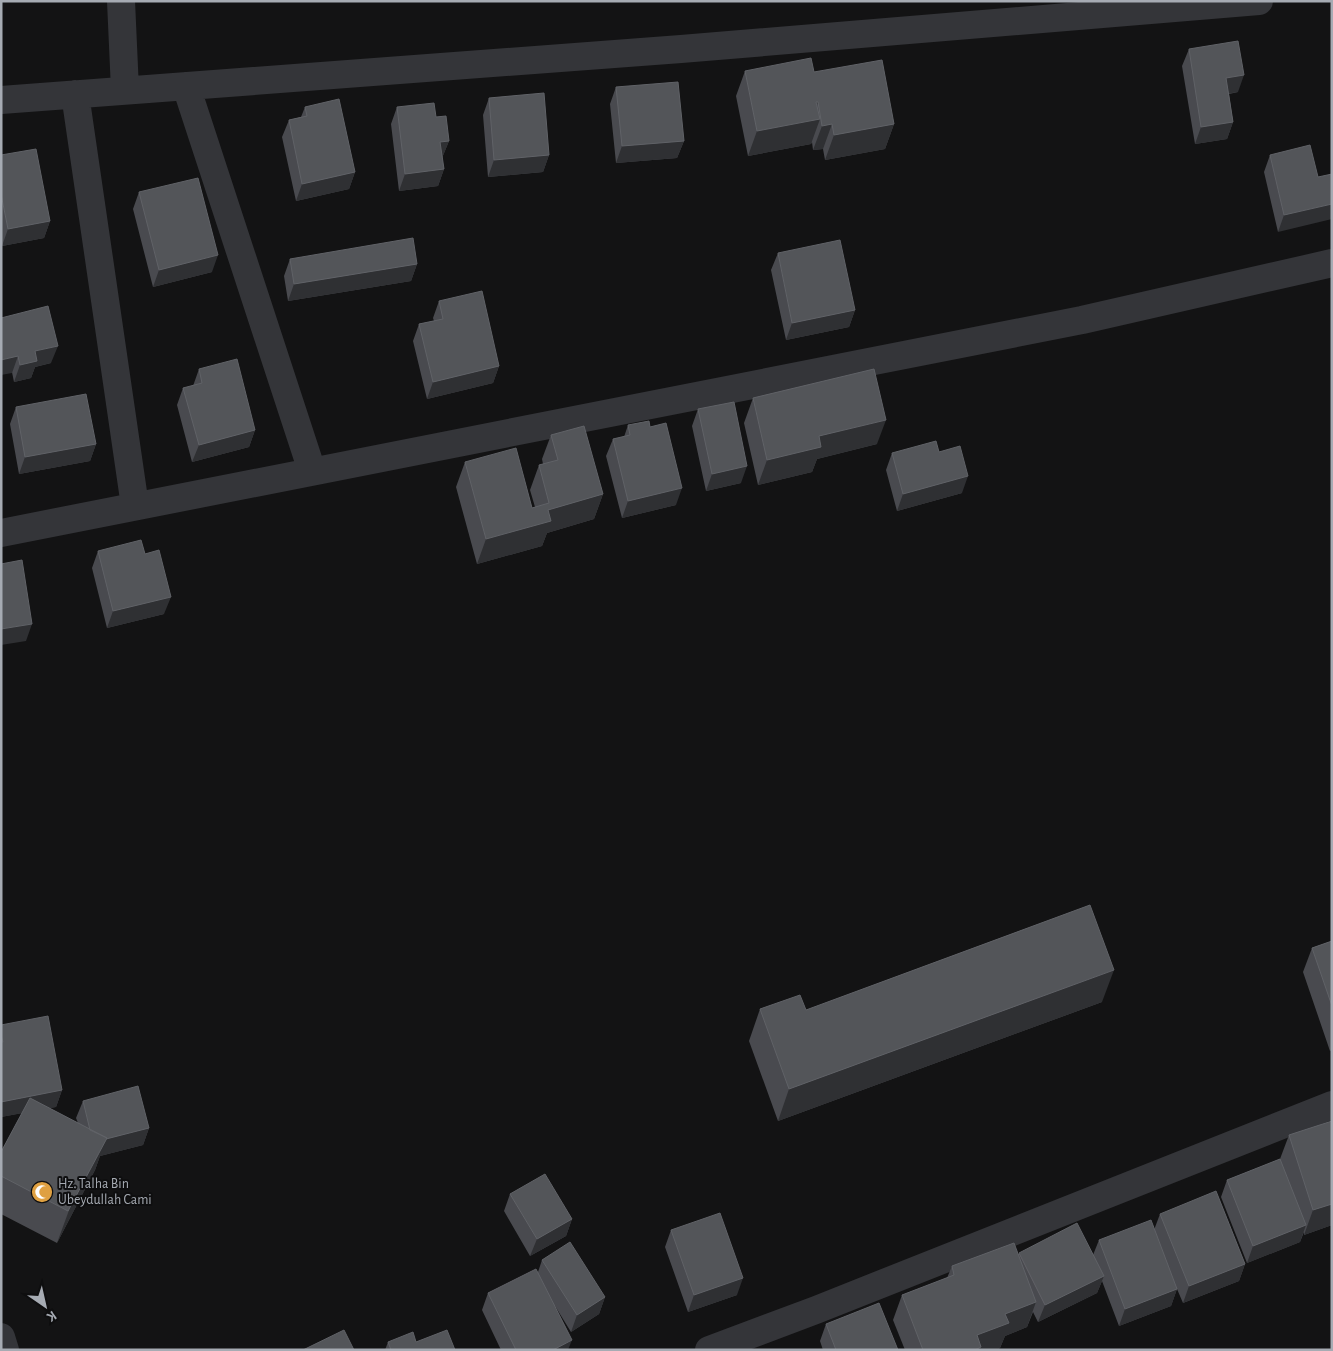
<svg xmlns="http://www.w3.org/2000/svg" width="1333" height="1351" viewBox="0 0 1333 1351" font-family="'Alegreya Sans',sans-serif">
	<rect width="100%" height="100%" fill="#131314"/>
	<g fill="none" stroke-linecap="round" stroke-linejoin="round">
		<path stroke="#343539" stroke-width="28" d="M 121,1 L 125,90
			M 186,86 L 312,471
			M 75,94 L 135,506
			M 1,100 L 681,49 L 1259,1
			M 1,533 L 1082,320 L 1332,263
			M 1,1337 L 5,1350
			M 709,1350 L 816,1310 L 1332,1105"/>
	</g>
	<path fill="#494a4f" d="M 1189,49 L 1238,92 L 1229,94 L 1233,122 L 1227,139 L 1195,144 L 1182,66 Z
		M 745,71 L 814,72 L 894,124 L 885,149 L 825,160 L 823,149 L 813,150 L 812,142 L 811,144 L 748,156 L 736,96 Z
		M 616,87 L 684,141 L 677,158 L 616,163 L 610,104 Z
		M 489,98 L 549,155 L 543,172 L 488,177 L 483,115 Z
		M 305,107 L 355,172 L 349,189 L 296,201 L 282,137 L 289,120 L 301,117 Z
		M 397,107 L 436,117 L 449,141 L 442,158 L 444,169 L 438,186 L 399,191 L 391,124 Z
		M 1,155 L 50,221 L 44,238 L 2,246 Z
		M 1270,155 L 1318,177 L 1278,232 L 1264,172 Z
		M 139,192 L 212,272 L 153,287 L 133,209 Z
		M 778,253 L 855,310 L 849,327 L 786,340 L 771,270 Z
		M 290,259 L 417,264 L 411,281 L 288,301 L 284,276 Z
		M 439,301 L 499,366 L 493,383 L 427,399 L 413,341 L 419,324 L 434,321 L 433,318 Z
		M 1,318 L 51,363 L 35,367 L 31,378 L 14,382 Z
		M 199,369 L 255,430 L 249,447 L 192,462 L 177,405 L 183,388 L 193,386 Z
		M 753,398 L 877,444 L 817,459 L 812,472 L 758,485 L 744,423 Z
		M 16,407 L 96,444 L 90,461 L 19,474 L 10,424 Z
		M 698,409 L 741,483 L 706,491 L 692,426 Z
		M 628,425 L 676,505 L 622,518 L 606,456 L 613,439 L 624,437 Z
		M 551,435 L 603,494 L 594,519 L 547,533 L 542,546 L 477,564 L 456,487 L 465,462 L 532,508 L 535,507 L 530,490 L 539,465 L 543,464 L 542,459 Z
		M 939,452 L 962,493 L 897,511 L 886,470 L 892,453 Z
		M 98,551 L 145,554 L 164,614 L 107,628 L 92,568 Z
		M 1332,941 L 1332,1050 L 1330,1051 L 1303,972 L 1312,948 Z
		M 1102,1002 L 778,1121 L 749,1041 L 760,1009 L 806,1010 Z
		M 1,1025 L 62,1090 L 56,1107 L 49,1108 L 78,1123 L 76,1118 L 83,1101 L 149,1128 L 143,1145 L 100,1156 L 95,1170 L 57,1243 L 1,1214 L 1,1152 L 22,1113 L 1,1117 Z
		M 1332,1121 L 1332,1225 L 1304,1235 L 1304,1232 L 1300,1242 L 1247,1263 L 1221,1197 L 1227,1180 L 1280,1159 L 1289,1135 Z
		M 510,1194 L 572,1219 L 566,1236 L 530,1256 L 504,1211 Z
		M 1160,1214 L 1245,1264 L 1239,1281 L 1183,1303 L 1177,1289 L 1171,1306 L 1119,1326 L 1102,1281 L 1097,1293 L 1038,1322 L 1033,1312 L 1027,1327 L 1005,1336 L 1000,1348 L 995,1350 L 905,1350 L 893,1320 L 902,1295 L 947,1278 L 952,1266 L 1018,1254 L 1093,1255 L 1099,1240 L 1154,1230 Z
		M 671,1230 L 737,1295 L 688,1312 L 665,1247 Z
		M 542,1260 L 605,1297 L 599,1314 L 571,1332 L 555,1306 L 568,1350 L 501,1350 L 482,1310 L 488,1293 L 538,1272 Z
		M 826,1324 L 898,1350 L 823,1350 L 820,1341 Z
		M 388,1342 L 416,1342 L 455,1350 L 385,1350 Z"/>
	<path fill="#2f3033" d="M 1244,75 L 1238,92 L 1220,95 L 1226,78 Z
		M 816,102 L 818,102 L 811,121 L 820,119 L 811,144 L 748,156 L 757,131 Z
		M 1233,122 L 1227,139 L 1195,144 L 1201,127 Z
		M 832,124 L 823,149 L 813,150 L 822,126 Z
		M 894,124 L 885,149 L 825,160 L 834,135 Z
		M 449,141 L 442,158 L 440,142 Z
		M 684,141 L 677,158 L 616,163 L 622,146 Z
		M 549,155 L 543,172 L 488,177 L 494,160 Z
		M 444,169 L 438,186 L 399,191 L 405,174 Z
		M 355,172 L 349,189 L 296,201 L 302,184 Z
		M 1332,204 L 1332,219 L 1278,232 L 1284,215 Z
		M 50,221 L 44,238 L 2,246 L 8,229 Z
		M 218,255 L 212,272 L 153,287 L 159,270 Z
		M 417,264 L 411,281 L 288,301 L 294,284 Z
		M 855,310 L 849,327 L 786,340 L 792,323 Z
		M 58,346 L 51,363 L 35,367 L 31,378 L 14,382 L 20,365 L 35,351 Z
		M 18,356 L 12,373 L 1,375 L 1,360 Z
		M 499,366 L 493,383 L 427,399 L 433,382 Z
		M 886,420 L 877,444 L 817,459 L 812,472 L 758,485 L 767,460 L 819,436 Z
		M 255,430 L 249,447 L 192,462 L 199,445 Z
		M 96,444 L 90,461 L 19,474 L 25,457 Z
		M 747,466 L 741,483 L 706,491 L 712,474 Z
		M 968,476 L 962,493 L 897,511 L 903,494 Z
		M 682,488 L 676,505 L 622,518 L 628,501 Z
		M 603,494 L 594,519 L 547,533 L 542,546 L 477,564 L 486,539 L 548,510 Z
		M 171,597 L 164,614 L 107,628 L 113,611 Z
		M 32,624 L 26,641 L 1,645 L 1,629 Z
		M 1114,970 L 1102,1002 L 778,1121 L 789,1089 Z
		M 62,1090 L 56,1107 L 1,1117 L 1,1102 Z
		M 149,1128 L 143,1145 L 100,1156 L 95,1170 L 57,1243 L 94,1142 Z
		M 1332,1204 L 1332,1225 L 1304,1235 L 1313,1210 Z
		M 572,1219 L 566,1236 L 530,1256 L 537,1239 Z
		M 1306,1225 L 1300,1242 L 1247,1263 L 1253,1246 Z
		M 1245,1264 L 1239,1281 L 1183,1303 L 1189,1286 Z
		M 1104,1276 L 1097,1293 L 1038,1322 L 1045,1305 Z
		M 743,1278 L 737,1295 L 688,1312 L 694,1295 Z
		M 1177,1289 L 1171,1306 L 1119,1326 L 1125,1309 Z
		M 605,1297 L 599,1314 L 571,1332 L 577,1315 Z
		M 1036,1302 L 1027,1327 L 1005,1336 L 1000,1348 L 995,1350 L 971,1350 L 977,1335 L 1005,1314 Z
		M 572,1340 L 568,1350 L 553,1350 Z"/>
	<path fill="#535559" stroke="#606267" d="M 1238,41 L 1244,75 L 1226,78 L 1233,122 L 1201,127 L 1189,49 Z
		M 811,58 L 814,72 L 882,60 L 894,124 L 834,135 L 832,124 L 822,126 L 818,102 L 816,102 L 820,119 L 757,131 L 745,71 Z
		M 678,82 L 684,141 L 622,146 L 616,87 Z
		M 544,93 L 549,155 L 494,160 L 489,98 Z
		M 339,99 L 355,172 L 302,184 L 289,120 L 307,116 L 305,107 Z
		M 434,103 L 436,117 L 446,116 L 449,141 L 440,142 L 444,169 L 405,174 L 397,107 Z
		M 1310,145 L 1318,177 L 1332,174 L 1332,204 L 1284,215 L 1270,155 Z
		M 36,149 L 50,221 L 8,229 L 1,194 L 1,155 Z
		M 198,178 L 218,255 L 159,270 L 139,192 Z
		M 413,238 L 417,264 L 294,284 L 290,259 Z
		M 840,240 L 855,310 L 792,323 L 778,253 Z
		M 482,291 L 499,366 L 433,382 L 419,324 L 443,319 L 439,301 Z
		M 48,306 L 58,346 L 35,351 L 37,361 L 20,365 L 18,356 L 1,360 L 1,318 Z
		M 237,359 L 255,430 L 199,445 L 183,388 L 202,383 L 199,369 Z
		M 874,369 L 886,420 L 819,436 L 821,447 L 767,460 L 753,398 Z
		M 86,394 L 96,444 L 25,457 L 16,407 Z
		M 734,402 L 747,466 L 712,474 L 698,409 Z
		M 649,421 L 650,427 L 666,423 L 682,488 L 628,501 L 613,439 L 630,435 L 628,425 Z
		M 584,426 L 603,494 L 548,510 L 551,521 L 486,539 L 465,462 L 516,448 L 532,508 L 549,503 L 539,465 L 558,460 L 551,435 Z
		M 936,441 L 939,452 L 960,446 L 968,476 L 903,494 L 892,453 Z
		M 141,540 L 145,554 L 159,550 L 171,597 L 113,611 L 98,551 Z
		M 22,560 L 32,624 L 1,629 L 1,564 Z
		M 1090,905 L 1114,970 L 789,1089 L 760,1009 L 800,995 L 806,1010 Z
		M 1332,941 L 1332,1006 L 1312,948 Z
		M 48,1016 L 62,1090 L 1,1102 L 1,1042 L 3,1042 L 1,1035 L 1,1025 Z
		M 138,1086 L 149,1128 L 106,1139 L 107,1138 L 90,1130 L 83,1101 Z
		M 30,1098 L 107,1138 L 68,1211 L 1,1176 L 1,1152 Z
		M 1332,1121 L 1332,1204 L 1313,1210 L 1289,1135 Z
		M 1280,1159 L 1306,1225 L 1253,1246 L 1227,1180 Z
		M 545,1174 L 572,1219 L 537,1239 L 510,1194 Z
		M 1216,1191 L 1245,1264 L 1189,1286 L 1160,1214 Z
		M 720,1213 L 743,1278 L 694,1295 L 671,1230 Z
		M 1151,1220 L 1177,1289 L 1125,1309 L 1099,1240 Z
		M 1077,1223 L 1104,1276 L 1045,1305 L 1019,1253 Z
		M 570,1242 L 605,1297 L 577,1315 L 542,1260 Z
		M 1014,1243 L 1036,1302 L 1005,1314 L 1009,1323 L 977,1335 L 981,1347 L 975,1350 L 923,1350 L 902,1295 L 954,1275 L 952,1266 Z
		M 536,1269 L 572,1340 L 553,1350 L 516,1350 L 488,1293 Z
		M 879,1303 L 898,1350 L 836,1350 L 826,1324 Z
		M 344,1330 L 354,1350 L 303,1350 Z
		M 447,1330 L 455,1350 L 391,1350 L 388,1342 L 413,1332 L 416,1342 Z"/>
	<defs>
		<g id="mosque-disc" transform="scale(1.125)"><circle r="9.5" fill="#dfa041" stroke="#0e0e0f"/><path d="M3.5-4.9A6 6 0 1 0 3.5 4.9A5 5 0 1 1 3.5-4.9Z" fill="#fff"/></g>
	</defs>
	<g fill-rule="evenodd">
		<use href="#mosque-disc" x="42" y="1192"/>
	</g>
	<g text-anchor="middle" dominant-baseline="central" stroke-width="4" stroke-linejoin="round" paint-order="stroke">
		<g font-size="14" fill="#a6abb3" stroke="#0e0e0f" text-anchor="start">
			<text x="58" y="1184">Hz. Talha Bin<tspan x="58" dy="16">Ubeydullah Cami</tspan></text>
		</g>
	</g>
	<rect width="1333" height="1351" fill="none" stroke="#a6abb3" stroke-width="5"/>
	<g transform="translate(45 1306) rotate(146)" stroke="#0e0e0f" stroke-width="4" paint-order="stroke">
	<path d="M0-4L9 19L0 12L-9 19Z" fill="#a6abb3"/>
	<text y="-8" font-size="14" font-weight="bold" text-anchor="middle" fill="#a6abb3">K</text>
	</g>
</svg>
